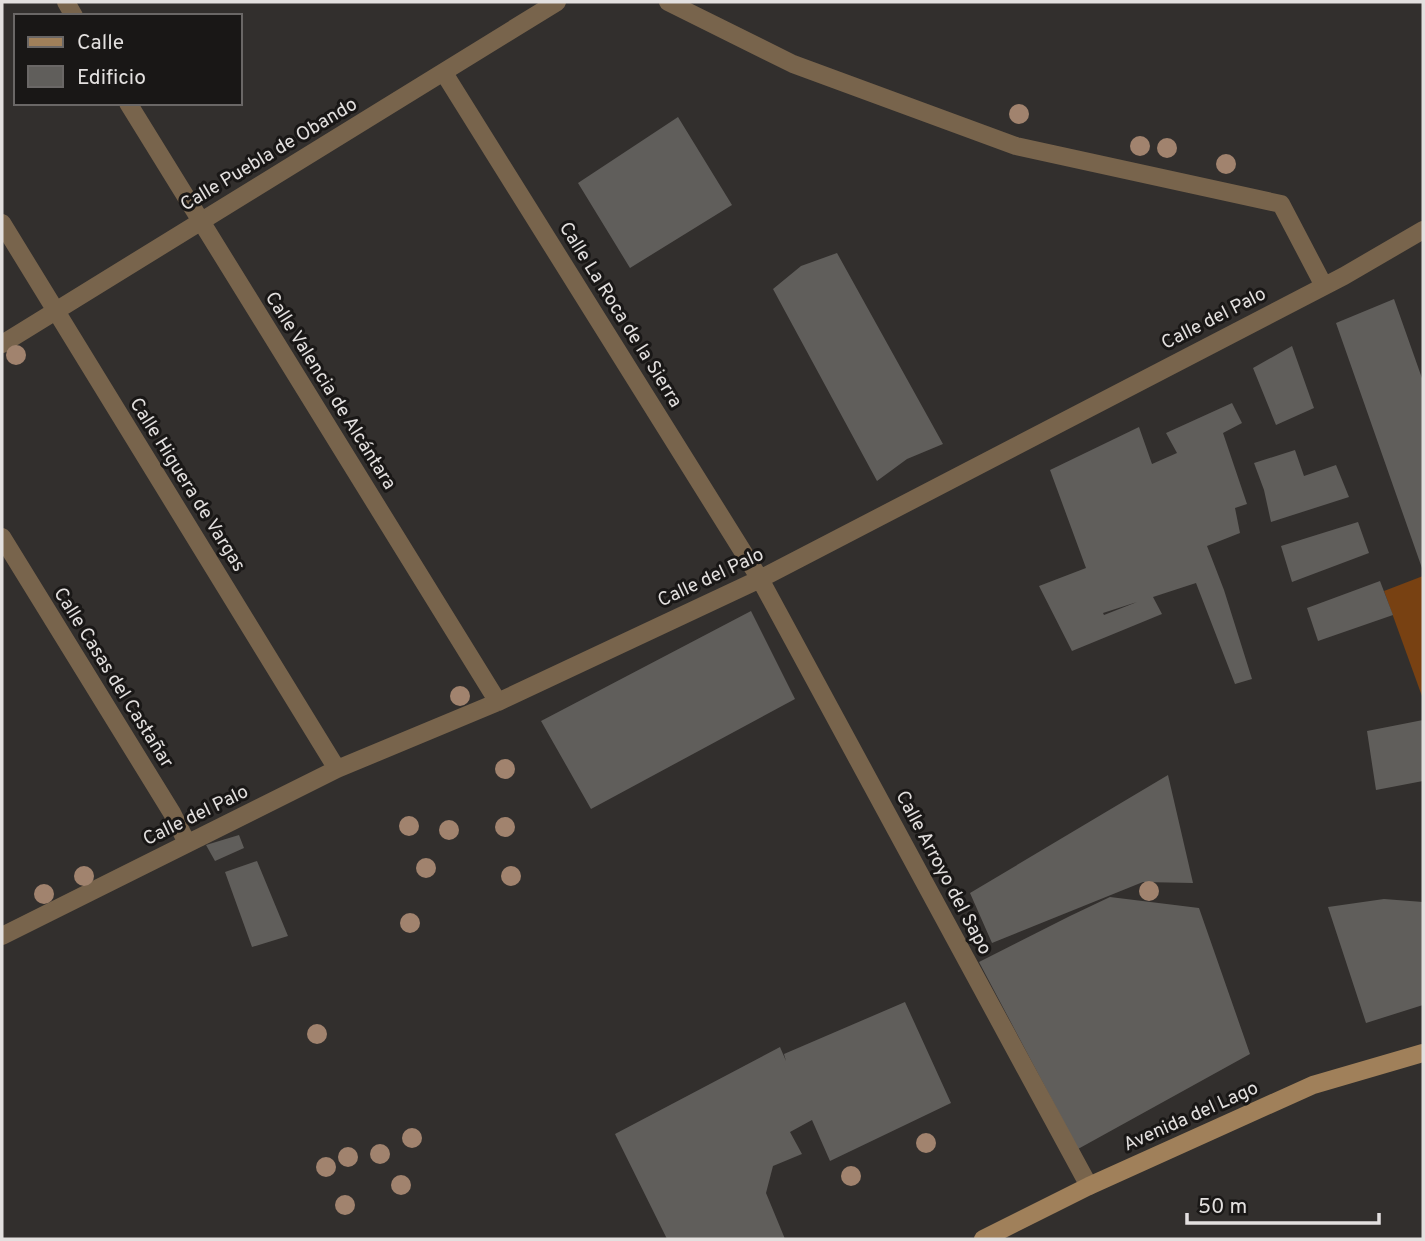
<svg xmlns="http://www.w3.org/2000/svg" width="1425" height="1241" viewBox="0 0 1425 1241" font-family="Overpass,sans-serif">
	<rect width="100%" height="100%" fill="#322f2d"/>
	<path fill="#784112" d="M 1423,576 L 1423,699 L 1384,591 Z"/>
	<path fill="#605e5b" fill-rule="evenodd" d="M 678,117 L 732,205 L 630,268 L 578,183 Z
		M 837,253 L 943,444 L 907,459 L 877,481 L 773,289 L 801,266 Z
		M 1394,299 L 1423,381 L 1423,571 L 1336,323 Z
		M 1292,346 L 1314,408 L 1276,425 L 1253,368 Z
		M 1232,403 L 1242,423 L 1223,433 L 1247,504 L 1235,508 L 1240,533 L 1207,546 L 1224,590 L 1252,679 L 1235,684 L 1196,583 L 1153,597 L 1162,614 L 1072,651 L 1039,586 L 1086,568 L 1050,470 L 1139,427 L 1152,464 L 1177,453 L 1166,433 ZM 1137,602 L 1104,615 L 1103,613 Z
		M 1295,450 L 1304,476 L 1336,465 L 1349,497 L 1271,522 L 1264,490 L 1254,463 Z
		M 1358,522 L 1369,553 L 1292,582 L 1281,546 Z
		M 1380,581 L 1393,615 L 1318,641 L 1307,608 Z
		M 751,611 L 795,699 L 591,809 L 541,721 Z
		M 1423,720 L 1423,781 L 1376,790 L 1367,731 Z
		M 1168,775 L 1193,883 L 1143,882 L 992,943 L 970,893 Z
		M 239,835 L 244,848 L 215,861 L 206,845 Z
		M 257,861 L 288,936 L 252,947 L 225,872 Z
		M 1110,897 L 1199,908 L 1250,1054 L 1078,1149 L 979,962 L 1070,916 Z
		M 1384,899 L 1423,902 L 1423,1005 L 1366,1023 L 1328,907 Z
		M 905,1002 L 951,1103 L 830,1161 L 812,1120 L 790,1132 L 802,1154 L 773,1166 L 766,1193 L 785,1239 L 667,1239 L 615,1134 L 780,1047 L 786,1061 L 784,1054 Z"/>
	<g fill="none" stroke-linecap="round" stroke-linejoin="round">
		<path stroke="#78644c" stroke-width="18" d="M 66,2 L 74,16
			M 668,2 L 793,64 L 1016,146 L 1281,204 L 1324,286
			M 444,73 L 760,579 L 1089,1186
			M 128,103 L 498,702
			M 2,223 L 337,769
			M 2,344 L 557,2
			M 2,537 L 172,813 L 187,843
			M 2,936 L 337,769 L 498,702 L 760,579 L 1344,276 L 1423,230"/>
		<path stroke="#a0805a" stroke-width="18" d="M 983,1239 L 1089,1186 L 1313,1085 L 1423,1053"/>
	</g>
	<g fill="#a1836e">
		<circle cx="1019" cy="114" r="10"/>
		<circle cx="1140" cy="146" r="10"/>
		<circle cx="1167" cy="148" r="10"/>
		<circle cx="1226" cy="164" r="10"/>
		<circle cx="16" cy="355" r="10"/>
		<circle cx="460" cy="696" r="10"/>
		<circle cx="505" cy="769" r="10"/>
		<circle cx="409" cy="826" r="10"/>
		<circle cx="505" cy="827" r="10"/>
		<circle cx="449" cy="830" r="10"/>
		<circle cx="426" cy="868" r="10"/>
		<circle cx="84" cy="876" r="10"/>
		<circle cx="511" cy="876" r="10"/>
		<circle cx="1149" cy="891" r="10"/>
		<circle cx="44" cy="894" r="10"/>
		<circle cx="410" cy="923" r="10"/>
		<circle cx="317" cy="1034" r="10"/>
		<circle cx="412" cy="1138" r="10"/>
		<circle cx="926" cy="1143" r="10"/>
		<circle cx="380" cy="1154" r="10"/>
		<circle cx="348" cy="1157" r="10"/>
		<circle cx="326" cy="1167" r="10"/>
		<circle cx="851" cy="1176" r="10"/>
		<circle cx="401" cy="1185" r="10"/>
		<circle cx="345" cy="1205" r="10"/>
	</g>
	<g text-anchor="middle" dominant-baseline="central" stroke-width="6" stroke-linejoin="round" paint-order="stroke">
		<g font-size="19" fill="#e3e0df" stroke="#191716">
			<text transform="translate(269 155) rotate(-31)">Calle Puebla de Obando</text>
			<text transform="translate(620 315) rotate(58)">Calle La Roca de la Sierra</text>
			<text transform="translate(1214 319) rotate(-27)">Calle del Palo</text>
			<text transform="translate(330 391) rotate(58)">Calle Valencia de Alcántara</text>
			<text transform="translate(187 485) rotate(58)">Calle Higuera de Vargas</text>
			<text transform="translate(711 578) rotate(-25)">Calle del Palo</text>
			<text transform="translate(113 678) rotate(58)">Calle Casas del Castañar</text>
			<text transform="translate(196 816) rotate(-26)">Calle del Palo</text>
			<text transform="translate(943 873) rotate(62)">Calle Arroyo del Sapo</text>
			<text transform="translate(1191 1117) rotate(-24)">Avenida del Lago</text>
		</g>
	</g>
	<rect width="1425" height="1241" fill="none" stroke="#e3e0df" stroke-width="7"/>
	<rect x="14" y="14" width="228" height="91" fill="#191716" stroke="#6a6766" stroke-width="2"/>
	<rect x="28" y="37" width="35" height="10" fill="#a0805a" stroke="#6a6766" stroke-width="2"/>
	<text x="77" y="49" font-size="21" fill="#e3e0df">Calle</text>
	<rect x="28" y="66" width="35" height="21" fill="#605e5b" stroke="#6a6766" stroke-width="2"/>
	<text x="77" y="84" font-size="21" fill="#e3e0df">Edificio</text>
	<path d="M1187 1213v10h192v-10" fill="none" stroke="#e3e0df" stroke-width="3.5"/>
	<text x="1198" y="1213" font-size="21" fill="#e3e0df" stroke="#191716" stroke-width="5" paint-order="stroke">50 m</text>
</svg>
